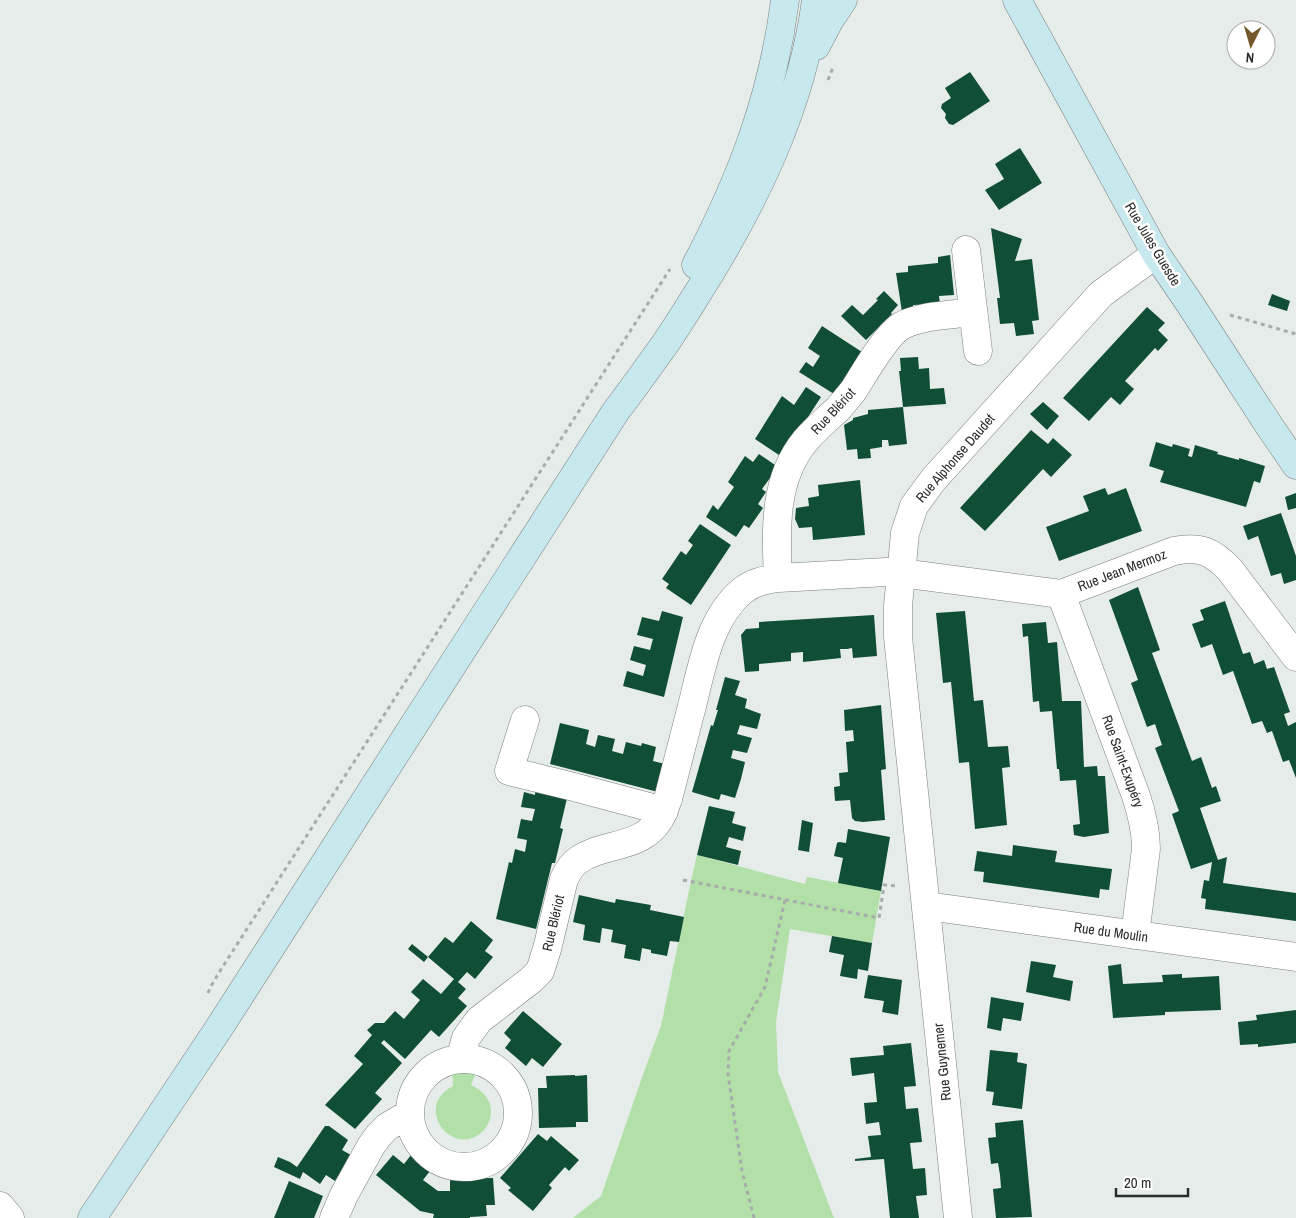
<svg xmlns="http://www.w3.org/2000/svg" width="1296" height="1218" viewBox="0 0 1296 1218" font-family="'Archivo Narrow',sans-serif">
	<rect width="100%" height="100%" fill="#e6ecea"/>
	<path fill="#b2e0a8" d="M 697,855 L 805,884 L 807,877 L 881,891 L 872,943 L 790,929 L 776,1022 L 778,1072 L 834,1218 L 573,1218 L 601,1196 L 646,1066 L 661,1026 L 691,881 Z
		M 464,1068 L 477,1070 L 471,1085 C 482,1090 491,1099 491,1111 C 491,1119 488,1126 482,1132 C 453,1159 412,1107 453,1086 L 452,1069 Z"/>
	<path fill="#104f36" d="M 970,72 L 990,101 L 953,125 L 949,124 L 945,118 L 946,114 L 941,108 L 942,104 L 951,98 L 945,88 Z
		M 1020,148 L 1042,183 L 999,210 L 985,190 L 1004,179 L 995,164 Z
		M 991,228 L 1022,239 L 1015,261 L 1032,259 L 1039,320 L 1032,321 L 1034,334 L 1016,336 L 1014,323 L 1000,324 L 997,298 L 1000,298 Z
		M 950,255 L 954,295 L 939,296 L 940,304 L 913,305 L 913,311 L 902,312 L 896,273 L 908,272 L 908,266 L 938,263 L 938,257 Z
		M 884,291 L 898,305 L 891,313 L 892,314 L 866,340 L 841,316 L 852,305 L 863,315 L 878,300 L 876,299 Z
		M 1272,294 L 1290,301 L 1287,311 L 1268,305 Z
		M 1147,307 L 1165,323 L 1158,330 L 1168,340 L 1158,351 L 1155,348 L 1125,381 L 1134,389 L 1120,405 L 1111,397 L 1089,421 L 1063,398 Z
		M 822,326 L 862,352 L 847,385 L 842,382 L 834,394 L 799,372 L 806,362 L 813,367 L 820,356 L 808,348 Z
		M 918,357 L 919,369 L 929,368 L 930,389 L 944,388 L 946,404 L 903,407 L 899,371 L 901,371 L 900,358 Z
		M 806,387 L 821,397 L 782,457 L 755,439 L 782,396 L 794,405 Z
		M 1043,402 L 1059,416 L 1047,430 L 1030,414 Z
		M 903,407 L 907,444 L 889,446 L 888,440 L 882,440 L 882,447 L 870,449 L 871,458 L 858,459 L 857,449 L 847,450 L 844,425 L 853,420 L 853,418 L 868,414 L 868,410 Z
		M 1031,430 L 1048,444 L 1053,438 L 1072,455 L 1051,477 L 1043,469 L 985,531 L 960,508 Z
		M 1156,442 L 1172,447 L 1173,444 L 1190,449 L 1188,456 L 1192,457 L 1195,445 L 1218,452 L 1217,454 L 1239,460 L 1239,458 L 1265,466 L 1260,483 L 1254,481 L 1246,507 L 1160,482 L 1164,471 L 1149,466 Z
		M 759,454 L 778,467 L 762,489 L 766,492 L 758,504 L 763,508 L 749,528 L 744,525 L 736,537 L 706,517 L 713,505 L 718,510 L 734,487 L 728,482 L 745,456 L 753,462 Z
		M 860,480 L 865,535 L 813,540 L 812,527 L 799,528 L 795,519 L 796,508 L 809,506 L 808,498 L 819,496 L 818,485 Z
		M 1105,488 L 1108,495 L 1126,488 L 1142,531 L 1059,561 L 1046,527 L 1089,511 L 1083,496 Z
		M 1296,493 L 1296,508 L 1288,510 L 1285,497 Z
		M 1281,513 L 1296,556 L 1296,580 L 1284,584 L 1281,573 L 1271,576 L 1258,536 L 1248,540 L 1243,526 Z
		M 700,524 L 731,545 L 691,605 L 666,588 L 669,584 L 662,579 L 681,551 L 686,555 L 693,545 L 688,541 Z
		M 1138,587 L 1160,650 L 1152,653 L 1192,761 L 1201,757 L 1212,788 L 1216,786 L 1221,801 L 1200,808 L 1218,860 L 1227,857 L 1223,883 L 1296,893 L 1296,921 L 1205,909 L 1206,899 L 1201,898 L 1204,880 L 1209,881 L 1212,862 L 1191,869 L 1172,814 L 1179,811 L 1155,748 L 1162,745 L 1155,724 L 1147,727 L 1131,683 L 1138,680 L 1109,600 Z
		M 1225,601 L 1243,654 L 1250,652 L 1254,664 L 1264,660 L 1267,669 L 1274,667 L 1290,712 L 1284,714 L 1288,726 L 1296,722 L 1296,778 L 1289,760 L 1283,762 L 1272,731 L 1267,733 L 1262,721 L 1252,724 L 1233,671 L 1223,675 L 1212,644 L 1201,648 L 1192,624 L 1204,620 L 1200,610 Z
		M 662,611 L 683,617 L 664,697 L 623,686 L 627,671 L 643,676 L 646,665 L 630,660 L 634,646 L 650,650 L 653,639 L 637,635 L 642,617 L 659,621 Z
		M 965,611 L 974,701 L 983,700 L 988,747 L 1008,746 L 1010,767 L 1002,768 L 1007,825 L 975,829 L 969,762 L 959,763 L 951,682 L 943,683 L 936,613 Z
		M 874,615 L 877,656 L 853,658 L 852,648 L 847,649 L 840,649 L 841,658 L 803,662 L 803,652 L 791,653 L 791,661 L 759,664 L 759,671 L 745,672 L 741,635 L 746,629 L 759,628 L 759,622 Z
		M 1046,622 L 1048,643 L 1057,642 L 1062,701 L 1081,701 L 1084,767 L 1097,766 L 1098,776 L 1105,776 L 1109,833 L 1084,837 L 1074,835 L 1073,825 L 1080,824 L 1076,780 L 1060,781 L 1059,769 L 1057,769 L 1052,711 L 1040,712 L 1039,701 L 1033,702 L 1028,636 L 1023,637 L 1022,624 Z
		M 725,677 L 740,681 L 735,695 L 747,699 L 745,708 L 761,714 L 757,729 L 740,725 L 737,734 L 752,738 L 747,753 L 733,750 L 731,758 L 745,762 L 741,779 L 735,798 L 721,794 L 719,800 L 692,792 L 711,725 L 713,726 L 718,710 L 716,710 Z
		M 881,705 L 886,769 L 881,770 L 885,820 L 863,822 L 855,821 L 852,818 L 850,800 L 835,801 L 834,787 L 840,786 L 839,773 L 848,772 L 846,742 L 854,741 L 853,730 L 845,731 L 844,710 Z
		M 560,723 L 589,730 L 586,744 L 595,747 L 598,735 L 615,739 L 612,751 L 623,754 L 626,742 L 641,746 L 642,743 L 656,747 L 653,761 L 665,764 L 658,792 L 550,764 Z
		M 536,785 L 568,794 L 560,828 L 563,829 L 555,863 L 552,863 L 536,929 L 496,919 L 509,862 L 512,863 L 515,849 L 525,852 L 527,840 L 517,838 L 521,819 L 532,821 L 535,809 L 521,807 L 524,792 L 535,795 Z
		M 709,806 L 735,812 L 732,823 L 746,827 L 743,841 L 729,837 L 726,847 L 741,851 L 738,865 L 697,855 Z
		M 802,820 L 813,823 L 809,852 L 798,850 Z
		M 848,829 L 890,837 L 881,891 L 838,883 L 843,858 L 834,856 L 837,843 L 839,842 L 846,843 Z
		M 1013,845 L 1057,851 L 1055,862 L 1112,869 L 1109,890 L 1100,889 L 1099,898 L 983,882 L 984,872 L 974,871 L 977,851 L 1012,856 Z
		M 579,895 L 615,903 L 616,899 L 651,905 L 650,910 L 684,917 L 679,942 L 670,941 L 667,956 L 651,953 L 651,950 L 642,948 L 640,961 L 624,958 L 626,945 L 611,942 L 613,930 L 602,928 L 600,943 L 583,940 L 585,925 L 573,922 Z
		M 471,921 L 493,940 L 485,951 L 493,957 L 475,979 L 467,972 L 458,982 L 466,989 L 458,998 L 467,1006 L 439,1037 L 431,1030 L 405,1059 L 384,1040 L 381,1043 L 402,1063 L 375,1093 L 382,1099 L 355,1129 L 325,1105 L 363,1064 L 354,1056 L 372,1035 L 367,1030 L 375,1023 L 384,1023 L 395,1011 L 404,1019 L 420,1000 L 411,992 L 423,979 L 441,994 L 454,979 L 428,957 L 424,962 L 408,949 L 412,944 L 428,957 L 445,937 L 453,943 Z
		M 832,936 L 872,943 L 868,971 L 858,969 L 857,979 L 840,976 L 844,955 L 829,952 Z
		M 1031,961 L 1056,965 L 1053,977 L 1073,981 L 1070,1001 L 1026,992 Z
		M 1121,964 L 1123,984 L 1163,982 L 1162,975 L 1182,974 L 1182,978 L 1219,976 L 1221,1010 L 1165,1012 L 1165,1015 L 1113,1018 L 1108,966 Z
		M 868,975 L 902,980 L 898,1015 L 882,1012 L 884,1001 L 864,998 Z
		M 991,997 L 1024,1003 L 1021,1021 L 1003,1018 L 1001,1031 L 987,1028 Z
		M 1296,1010 L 1296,1043 L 1258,1047 L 1258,1044 L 1240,1045 L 1238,1022 L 1257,1020 L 1256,1015 Z
		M 523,1011 L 562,1044 L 543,1067 L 532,1058 L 526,1066 L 505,1048 L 511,1040 L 504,1033 Z
		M 911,1043 L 916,1086 L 904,1087 L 906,1109 L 918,1108 L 922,1142 L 910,1143 L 913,1169 L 925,1168 L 927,1195 L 916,1196 L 919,1218 L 890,1218 L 884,1159 L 855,1161 L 855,1159 L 871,1157 L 868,1136 L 881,1135 L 879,1122 L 866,1124 L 864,1103 L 877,1102 L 874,1073 L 852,1076 L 850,1058 L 884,1055 L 883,1046 Z
		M 990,1050 L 1018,1053 L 1017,1062 L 1027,1064 L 1022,1109 L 992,1105 L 994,1092 L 986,1091 Z
		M 575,1075 L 575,1076 L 587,1075 L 588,1122 L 576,1122 L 576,1127 L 539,1128 L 538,1088 L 547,1088 L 546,1076 Z
		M 1023,1120 L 1032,1217 L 996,1218 L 993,1189 L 1001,1188 L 1000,1175 L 998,1163 L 991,1164 L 988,1138 L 996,1137 L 995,1123 Z
		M 325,1126 L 329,1126 L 348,1140 L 342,1150 L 351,1155 L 335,1181 L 326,1175 L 320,1184 L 303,1172 L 300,1179 L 274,1167 L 278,1157 L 290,1162 L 297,1167 Z
		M 538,1134 L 547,1141 L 551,1136 L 579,1160 L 569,1171 L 565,1167 L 549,1185 L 552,1188 L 533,1211 L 508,1190 L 511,1188 L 500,1178 Z
		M 393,1155 L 404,1164 L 411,1155 L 430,1171 L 423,1180 L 438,1191 L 450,1191 L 450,1179 L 493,1178 L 495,1205 L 486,1205 L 487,1216 L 470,1217 L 470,1218 L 433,1218 L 434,1214 L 420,1211 L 376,1175 Z
		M 289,1181 L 323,1196 L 314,1218 L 274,1218 Z"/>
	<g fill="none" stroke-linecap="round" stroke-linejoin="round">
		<g stroke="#7a7f7e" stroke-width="29">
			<path id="street" d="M 966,250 L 978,351
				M 778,578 C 776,531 773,480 805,441 C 815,429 826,420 838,409 C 843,403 848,397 853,391 C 864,374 885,336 901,326 C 921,315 951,315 973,312
				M 1061,594 L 1136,796 C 1142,814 1146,830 1146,849 L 1135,935
				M 525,720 L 509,771 L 570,786 L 664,811
				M 927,906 L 1296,957
				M410 1113a54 54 0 1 1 108 0a54 54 0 1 1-108 0Z
				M 460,1059 L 466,1038 L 479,1020 L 531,980 L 540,971 L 547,949 L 564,879 C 567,873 571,865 577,861 C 602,842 640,850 659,820 C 663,814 665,806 668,799 C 676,768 684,737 692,706 C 702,667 709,619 742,591 C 753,582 765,580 778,578 L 886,572 L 901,573 L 1061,594 L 1174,551 C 1200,546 1212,551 1230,570 L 1296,657
				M 0,1206 L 10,1218
				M 334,1218 L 344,1195 L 371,1146 L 379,1135 L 387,1127 L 409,1114
				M 958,1218 L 898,637 L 898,606 L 905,533 L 914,506 L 933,480 L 1101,294 L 1156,254"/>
		</g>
		<g stroke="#7a7f7e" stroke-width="29">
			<path id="secondary" d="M 1017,0 L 1156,254 L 1190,304 L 1270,427 L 1296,465
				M 816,46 L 829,21 L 843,0
				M 696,265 C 741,180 773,96 785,0
				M 92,1218 L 217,1031 L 616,411 C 633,389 649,366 665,344 C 675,329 685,314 694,299 C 752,208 802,108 816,0"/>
		</g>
		<path stroke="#a7acaa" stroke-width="3" stroke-dasharray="4 4" stroke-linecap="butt" d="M 828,80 L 834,65
			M 1230,315 L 1296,334
			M 683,880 L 879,918 L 884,885 L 899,886
			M 208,993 L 211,986 L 220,971 L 670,269
			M 754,1218 L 742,1171 L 728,1074 L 729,1051 L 765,987 L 785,900"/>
		<use href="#street" stroke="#fff" stroke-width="28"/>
		<use href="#secondary" stroke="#c7e9ed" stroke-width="28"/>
	</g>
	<g text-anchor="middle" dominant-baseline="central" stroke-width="5" stroke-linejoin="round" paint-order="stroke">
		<g font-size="14" fill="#2b2d2c" stroke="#fff">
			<text transform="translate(1153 244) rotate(59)">Rue Jules Guesde</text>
			<text transform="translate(833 411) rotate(-47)">Rue Blériot</text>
			<text transform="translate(955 458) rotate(-49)">Rue Alphonse Daudet</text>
			<text transform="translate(1122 570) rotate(-21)">Rue Jean Mermoz</text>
			<text transform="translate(1123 761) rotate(70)">Rue Saint-Exupéry</text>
			<text transform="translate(553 923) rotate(-77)">Rue Blériot</text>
			<text transform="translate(1111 932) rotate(8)">Rue du Moulin</text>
			<text transform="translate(942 1062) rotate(-96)">Rue Guynemer</text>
		</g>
	</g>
	<g transform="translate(1251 45) rotate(185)"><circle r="24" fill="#ffffff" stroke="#aaabab"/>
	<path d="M0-4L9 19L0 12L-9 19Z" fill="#75572b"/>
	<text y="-8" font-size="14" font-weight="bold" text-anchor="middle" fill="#2b2d2c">N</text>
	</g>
	<path d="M1116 1188v8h72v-8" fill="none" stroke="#2b2d2c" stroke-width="2.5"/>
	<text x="1124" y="1188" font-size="15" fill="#2b2d2c" stroke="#ffffff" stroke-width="4" paint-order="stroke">20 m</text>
</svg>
